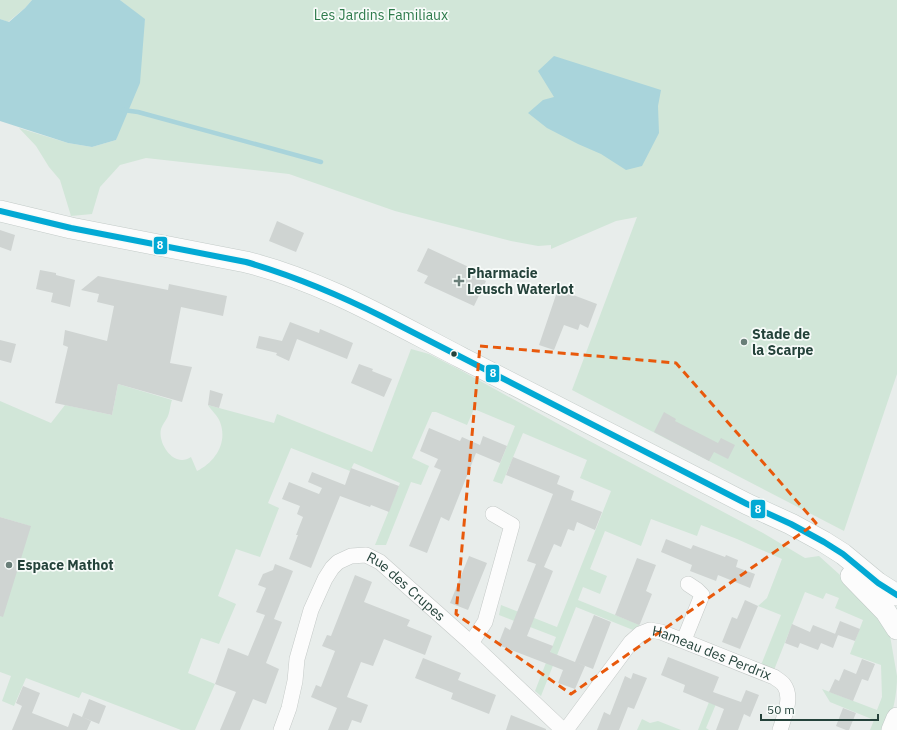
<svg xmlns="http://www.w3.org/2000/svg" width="897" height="730" viewBox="0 0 897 730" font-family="'IBM Plex Sans',sans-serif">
	<rect width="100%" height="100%" fill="#e8edeb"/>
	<path fill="#d1e6d8" d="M 0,0 L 32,0 L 25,8 L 8,22 L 0,19 Z
		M 120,0 L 897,0 L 897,374 L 844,531 L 572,390 L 637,217 L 616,221 L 551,249 L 551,245 L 538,246 L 511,241 L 395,211 L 289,174 L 146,158 L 120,165 L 100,187 L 92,214 L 71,216 L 60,180 L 49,167 L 36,146 L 19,128 L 68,143 L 92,147 L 116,140 L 145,20 Z
		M 411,349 L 429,354 L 462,371 L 582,437 L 763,533 L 805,558 L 819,556 L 860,593 L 889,630 L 897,676 C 897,695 893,713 886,730 L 870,730 L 874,720 L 830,702 L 822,689 L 877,710 L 882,697 L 881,665 L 850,654 L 863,620 L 835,608 L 839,598 L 826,593 L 823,599 L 805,592 L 774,670 L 761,665 L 781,615 L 758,606 L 767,598 L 782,559 L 737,539 L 701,525 L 697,536 L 651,519 L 641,546 L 605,531 L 590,569 L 607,576 L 600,594 L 583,587 L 578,600 L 640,625 L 633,630 L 576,607 L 541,696 L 535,691 L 556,637 L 499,615 L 501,605 L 557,627 L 611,491 L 580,478 L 587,460 L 523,433 L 502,484 L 493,481 L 515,426 L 474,409 L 467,425 L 436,412 L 432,412 L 412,458 L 429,466 L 421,485 L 411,482 L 386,545 L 375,545 L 400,483 L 354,463 L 350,471 L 291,448 L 268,503 L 279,508 L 260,557 L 236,549 L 218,596 L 236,604 L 219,644 L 201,638 L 188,673 L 215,684 L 195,730 L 181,730 L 82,692 L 79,698 L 26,678 L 14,706 L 2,701 L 11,676 L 0,672 L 0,604 L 30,526 L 0,517 L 0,401 L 51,423 L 65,405 L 112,415 L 118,384 L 172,400 C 170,405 170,413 167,418 C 165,422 162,425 161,429 C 158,441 169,460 182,460 C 185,460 188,459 191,457 L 197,471 C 215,462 228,443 220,422 C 218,416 211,410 208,405 L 274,423 L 277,414 L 372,452 Z
		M 709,702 L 716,704 L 706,728 L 709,730 L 698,730 Z
		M 642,719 L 650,723 L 658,721 L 681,730 L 637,730 Z"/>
	<path fill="#a9d4db" d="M 32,0 L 120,0 L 145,19 L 140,83 L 116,140 L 92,147 L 68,143 L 0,121 L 0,19 L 9,22 L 25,8 Z
		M 554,56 L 661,90 L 658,106 L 659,133 L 642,166 L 626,170 L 601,154 L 578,144 L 547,128 L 528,113 L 543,100 L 554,97 L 538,71 Z"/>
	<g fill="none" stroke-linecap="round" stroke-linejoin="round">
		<path stroke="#a9d4db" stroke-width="4.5" d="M 123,110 L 138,112 L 321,162"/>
	</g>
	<path fill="#cfd4d2" d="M 277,221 L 304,233 L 296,252 L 269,241 Z
		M 0,230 L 15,235 L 11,251 L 0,247 Z
		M 428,248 L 473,269 L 471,274 L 486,281 L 474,306 L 424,283 L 428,276 L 417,271 Z
		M 40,270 L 56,273 L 56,275 L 75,280 L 70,307 L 51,302 L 53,293 L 36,289 Z
		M 98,276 L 168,290 L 169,284 L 227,296 L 223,316 L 181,307 L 170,363 L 192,367 L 182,402 L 118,384 L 112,415 L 55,403 L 68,347 L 63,345 L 65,330 L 107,341 L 114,306 L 97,302 L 99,294 L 81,290 Z
		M 560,290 L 597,304 L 588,328 L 580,324 L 578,330 L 564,325 L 554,350 L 539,345 L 557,292 L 560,293 Z
		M 290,322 L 319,333 L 320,329 L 353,343 L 347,359 L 297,339 L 289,361 L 276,355 L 277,353 L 256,348 L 259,336 L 282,341 Z
		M 0,340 L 16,344 L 11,363 L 0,360 Z
		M 359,364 L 373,369 L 372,371 L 392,379 L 384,397 L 351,383 Z
		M 210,390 L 223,394 L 219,408 L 208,405 Z
		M 664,412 L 676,419 L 675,421 L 718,443 L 721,438 L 735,445 L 728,459 L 714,452 L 709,461 L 654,432 Z
		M 429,428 L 460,441 L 462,437 L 480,445 L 483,436 L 507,446 L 500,463 L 476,453 L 449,521 L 441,517 L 427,553 L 409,546 L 441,470 L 434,467 L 438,459 L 420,451 Z
		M 513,457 L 560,476 L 557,484 L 574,491 L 571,500 L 602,512 L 595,530 L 577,522 L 574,531 L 568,529 L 561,547 L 554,544 L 544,567 L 553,571 L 527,636 L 553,646 L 550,652 L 585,666 L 575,689 L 558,683 L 563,670 L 498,645 L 505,627 L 510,630 L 536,564 L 527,561 L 553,494 L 506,475 Z
		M 351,468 L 399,486 L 389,512 L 371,505 L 370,507 L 340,496 L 311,568 L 289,559 L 298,535 L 296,535 L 303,517 L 297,514 L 300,506 L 282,499 L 289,482 L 319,494 L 322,488 L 308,482 L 312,472 L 345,485 Z
		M 0,517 L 31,526 L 3,617 L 0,616 Z
		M 666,539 L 691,549 L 693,545 L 725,557 L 726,555 L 738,560 L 736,567 L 755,574 L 750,588 L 718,575 L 716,581 L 690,571 L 692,565 L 661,552 Z
		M 469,556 L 487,563 L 468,610 L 450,603 Z
		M 637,558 L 656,565 L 646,591 L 652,594 L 640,624 L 639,625 L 615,615 Z
		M 275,564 L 293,571 L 274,619 L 282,622 L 266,663 L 279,669 L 266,704 L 253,699 L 240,730 L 220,730 L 236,692 L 215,684 L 228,648 L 248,656 L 265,615 L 256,612 L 266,588 L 258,585 L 263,574 L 273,570 Z
		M 355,575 L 372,582 L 364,602 L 410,620 L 407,626 L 432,636 L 425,655 L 384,639 L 373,666 L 361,662 L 347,697 L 368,705 L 361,723 L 352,720 L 348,730 L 328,730 L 337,708 L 311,697 L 316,685 L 321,687 L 335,651 L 322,646 L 327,635 L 331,636 Z
		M 745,600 L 758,606 L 740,649 L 722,642 L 732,617 L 737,619 Z
		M 594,615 L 611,622 L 593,669 L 575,662 Z
		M 840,621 L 860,629 L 855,641 L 835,634 Z
		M 792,624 L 810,632 L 813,625 L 838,635 L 833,648 L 821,643 L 818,650 L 800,643 L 798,648 L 785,643 Z
		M 668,657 L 719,677 L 713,692 L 741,702 L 746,690 L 759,695 L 750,717 L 744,714 L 738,730 L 716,730 L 724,709 L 683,692 L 685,685 L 661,675 Z
		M 423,658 L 461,673 L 458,680 L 496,695 L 489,714 L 451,699 L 453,693 L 415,678 Z
		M 862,659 L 875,664 L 868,681 L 862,679 L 853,701 L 829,692 L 835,679 L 839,681 L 844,669 L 856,674 Z
		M 633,673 L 647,678 L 634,709 L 628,707 L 619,730 L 597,730 L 604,712 L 610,715 L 625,676 L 631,679 Z
		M 23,686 L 40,693 L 32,713 L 68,727 L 73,713 L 91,721 L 87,730 L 12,730 L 22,706 L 16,703 Z
		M 89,699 L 106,706 L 99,724 L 82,717 Z
		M 843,708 L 856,713 L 849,730 L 846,730 L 836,726 Z
		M 511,715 L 546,729 L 546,730 L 506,730 Z"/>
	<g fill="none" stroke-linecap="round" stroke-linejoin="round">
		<g stroke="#c5cac8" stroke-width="16">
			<g id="street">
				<path d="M 684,640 L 702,595 L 697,590 L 688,584"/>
				<path d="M 471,643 L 485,622 L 512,525 L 493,514"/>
				<path id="s1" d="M 281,730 L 289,708 L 295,681 L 297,659 L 311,610 L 325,579 L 332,568 L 338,562 L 351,556 L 366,555 L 380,562 L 471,643 L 563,730"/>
				<path id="s2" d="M 566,730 L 631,642 L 640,634 L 650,630 L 661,632 L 774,677 C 777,679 782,682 784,685 C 793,697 784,717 780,730"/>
			</g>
		</g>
		<g stroke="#c3cbc8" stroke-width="22">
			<path id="secondary" d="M 0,211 L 71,228 L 246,262 C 323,281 392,322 462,358 C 557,407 652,456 747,504 L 791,524 L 824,542 L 843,554 L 878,583 L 897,595
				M 851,576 L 886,612 L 897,629
				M 892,730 L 897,718"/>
		</g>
		<use href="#street" stroke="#fcfcfc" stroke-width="15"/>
		<use href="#secondary" stroke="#fcfcfc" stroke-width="21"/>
		<g stroke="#f7fbf9" stroke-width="9">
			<path id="bus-1" d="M 0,211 L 71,228 L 246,262 C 294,276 339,295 383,317 L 747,504 L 791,524 L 824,542 L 843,554 L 878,583 L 897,595"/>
		</g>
		<use href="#bus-1" stroke="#02a9d4" stroke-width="6"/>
	</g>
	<path fill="none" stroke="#e8590c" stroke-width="3" stroke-dasharray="8 5" stroke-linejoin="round" d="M 480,346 L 676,363 L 816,523 L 571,694 L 456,614 Z"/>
	<g fill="#697e78" stroke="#f7fbf9" stroke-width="1.5">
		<path d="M457 275h4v4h4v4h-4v4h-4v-4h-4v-4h4z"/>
		<circle cx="744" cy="342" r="4"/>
		<circle cx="9" cy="565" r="4"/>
	</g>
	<circle fill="#24423a" stroke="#f7fbf9" stroke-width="1.5" cx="454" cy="354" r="3.5"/>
	<g text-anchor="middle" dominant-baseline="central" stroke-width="3.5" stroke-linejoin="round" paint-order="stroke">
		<g font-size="14" fill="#2d7a4b" stroke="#f7fbf9">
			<text x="381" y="15">Les Jardins Familiaux</text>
		</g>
		<g font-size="14" font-weight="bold" fill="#24423a" stroke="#f7fbf9" text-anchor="start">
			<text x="467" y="273">Pharmacie<tspan x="467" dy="16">Leusch Waterlot</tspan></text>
			<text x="752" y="334">Stade de<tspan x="752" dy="16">la Scarpe</tspan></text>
			<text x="17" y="565">Espace Mathot</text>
		</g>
		<g font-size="14" fill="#24423a" stroke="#f7fbf9">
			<text stroke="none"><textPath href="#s1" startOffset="260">Rue des Crupes</textPath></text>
			<text stroke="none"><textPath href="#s2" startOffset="198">Hameau des Perdrix</textPath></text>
		</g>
	</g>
	<g stroke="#f7fbf9" stroke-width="1.5">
		<rect x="153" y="236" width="15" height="19" rx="4" fill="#02a9d4"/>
		<rect x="485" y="364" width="15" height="19" rx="4" fill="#02a9d4"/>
		<rect x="750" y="499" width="16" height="20" rx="4" fill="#02a9d4"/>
	</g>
	<g font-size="11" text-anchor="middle" font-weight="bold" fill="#fff">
		<text x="160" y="249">8</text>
		<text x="493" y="377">8</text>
		<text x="758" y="513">8</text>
	</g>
	<path d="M761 714v6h117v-6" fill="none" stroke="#24423a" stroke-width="2"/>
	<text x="767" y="714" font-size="12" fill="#24423a" stroke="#f7fbf9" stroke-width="3" paint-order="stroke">50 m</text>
</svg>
